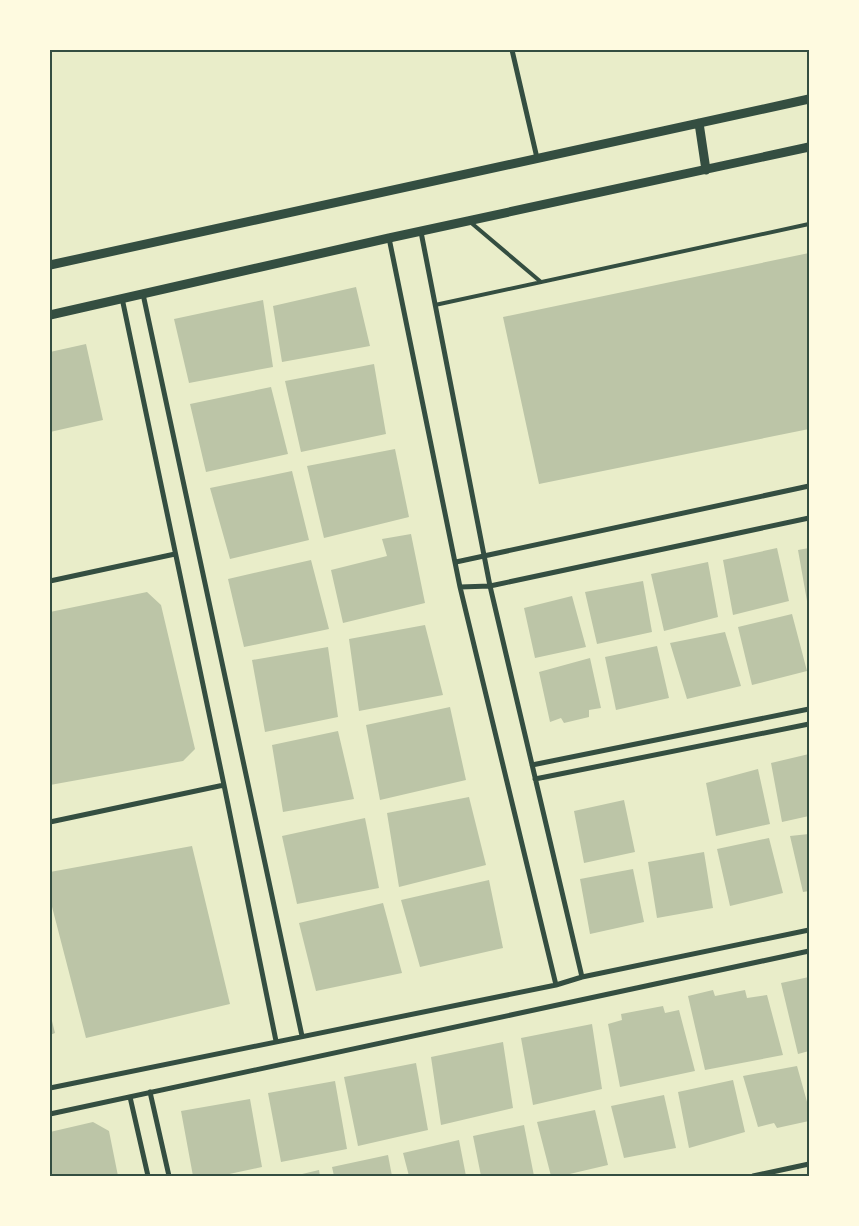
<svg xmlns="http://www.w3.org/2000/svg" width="859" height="1226" viewBox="0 0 859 1226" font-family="Helvetica,sans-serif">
	<rect width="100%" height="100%" fill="#e9edc9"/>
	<path fill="#bcc5a7" d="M 809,253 L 809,429 L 539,484 L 503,317 Z
		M 356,287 L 370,346 L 282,362 L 273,306 Z
		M 263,300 L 273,367 L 189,383 L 174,319 Z
		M 86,344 L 103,420 L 50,432 L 50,352 Z
		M 374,364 L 386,434 L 301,452 L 285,381 Z
		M 271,387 L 288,454 L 206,472 L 190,404 Z
		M 395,449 L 409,517 L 324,538 L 307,466 Z
		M 292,471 L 309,540 L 230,559 L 210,488 Z
		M 411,534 L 425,603 L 343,623 L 331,570 L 387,556 L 382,539 Z
		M 777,548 L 789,601 L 733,615 L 723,560 Z
		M 809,548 L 809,600 L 807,601 L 798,550 Z
		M 311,560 L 329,629 L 244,647 L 228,579 Z
		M 708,562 L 718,617 L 664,631 L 651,574 Z
		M 643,581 L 652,632 L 597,644 L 585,592 Z
		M 147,592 L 161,605 L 195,749 L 183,761 L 50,785 L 50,612 Z
		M 572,596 L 586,647 L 535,658 L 524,608 Z
		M 792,614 L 807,671 L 752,685 L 738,627 Z
		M 425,625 L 443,695 L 359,711 L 349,639 Z
		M 725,632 L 741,686 L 687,699 L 670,643 Z
		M 657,646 L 669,698 L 616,710 L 605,657 Z
		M 328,647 L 338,717 L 265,732 L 252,660 Z
		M 590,658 L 601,708 L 589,710 L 589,717 L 564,723 L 561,718 L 550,722 L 539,672 Z
		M 450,707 L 466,780 L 380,800 L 366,725 Z
		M 338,731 L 354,799 L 283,812 L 272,745 Z
		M 809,754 L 809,816 L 782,822 L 771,763 Z
		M 758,769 L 770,824 L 716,836 L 706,783 Z
		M 469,797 L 486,865 L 399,887 L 387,813 Z
		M 624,800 L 635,852 L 584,863 L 574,811 Z
		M 365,818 L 379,888 L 297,904 L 282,836 Z
		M 809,834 L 809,891 L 803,892 L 790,836 Z
		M 769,838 L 783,893 L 730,906 L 717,849 Z
		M 192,846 L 230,1004 L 86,1038 L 50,899 L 50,872 Z
		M 704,852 L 713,908 L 657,918 L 648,862 Z
		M 633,869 L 644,922 L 590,934 L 580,879 Z
		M 489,880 L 503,948 L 420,967 L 401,900 Z
		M 383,903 L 402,973 L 316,991 L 299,923 Z
		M 809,977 L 809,1051 L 798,1054 L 781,983 Z
		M 713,990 L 715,996 L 745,990 L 747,998 L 767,995 L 783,1055 L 705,1070 L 688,996 Z
		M 663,1006 L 665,1013 L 679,1010 L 695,1071 L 620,1087 L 608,1024 L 622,1020 L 621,1014 Z
		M 50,1013 L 55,1033 L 50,1035 Z
		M 592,1024 L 602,1089 L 533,1105 L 521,1038 Z
		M 503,1042 L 513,1108 L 441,1125 L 431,1057 Z
		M 416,1063 L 428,1130 L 358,1146 L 344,1077 Z
		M 797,1066 L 809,1109 L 809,1121 L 777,1128 L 774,1123 L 758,1127 L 743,1076 Z
		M 733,1080 L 745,1132 L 689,1148 L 678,1092 Z
		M 335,1081 L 347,1149 L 281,1162 L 268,1093 Z
		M 664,1095 L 676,1148 L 624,1158 L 611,1106 Z
		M 250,1099 L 262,1167 L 220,1176 L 193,1176 L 181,1111 Z
		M 595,1110 L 608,1165 L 561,1176 L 551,1176 L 537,1122 Z
		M 93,1122 L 109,1131 L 118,1176 L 50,1176 L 50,1132 Z
		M 524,1125 L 534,1176 L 481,1176 L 473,1136 Z
		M 459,1140 L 466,1176 L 409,1176 L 403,1153 Z
		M 388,1155 L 392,1176 L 334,1176 L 332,1167 Z
		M 319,1170 L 320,1176 L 298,1176 L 298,1175 Z"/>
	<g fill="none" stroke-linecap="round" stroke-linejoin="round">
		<path stroke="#344e41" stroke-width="4" d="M 469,221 L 541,282
			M 435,305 L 809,224"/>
		<path stroke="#344e41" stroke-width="5" d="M 512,50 L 537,158
			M 421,232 L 490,586 L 582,977
			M 389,238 L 460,587 L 556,985
			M 143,294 L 302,1036
			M 122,298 L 224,785 L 276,1041
			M 456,562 L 809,486
			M 50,581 L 175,554
			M 460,587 L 490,586 L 809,518
			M 532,765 L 809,709
			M 535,779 L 809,724
			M 50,822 L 224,785
			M 50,1088 L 556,985 L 582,977 L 809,930
			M 150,1092 L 169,1176
			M 130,1097 L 148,1176
			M 50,1114 L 809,951
			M 753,1176 L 809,1164"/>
		<path stroke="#344e41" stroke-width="9" d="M 699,123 L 706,170
			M 50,265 L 809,99
			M 50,315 L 389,238 L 809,147"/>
	</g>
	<rect width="859" height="1226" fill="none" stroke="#fefae0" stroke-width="102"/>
	<rect x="51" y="51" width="757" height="1124" fill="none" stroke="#344e41" stroke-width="2"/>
</svg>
